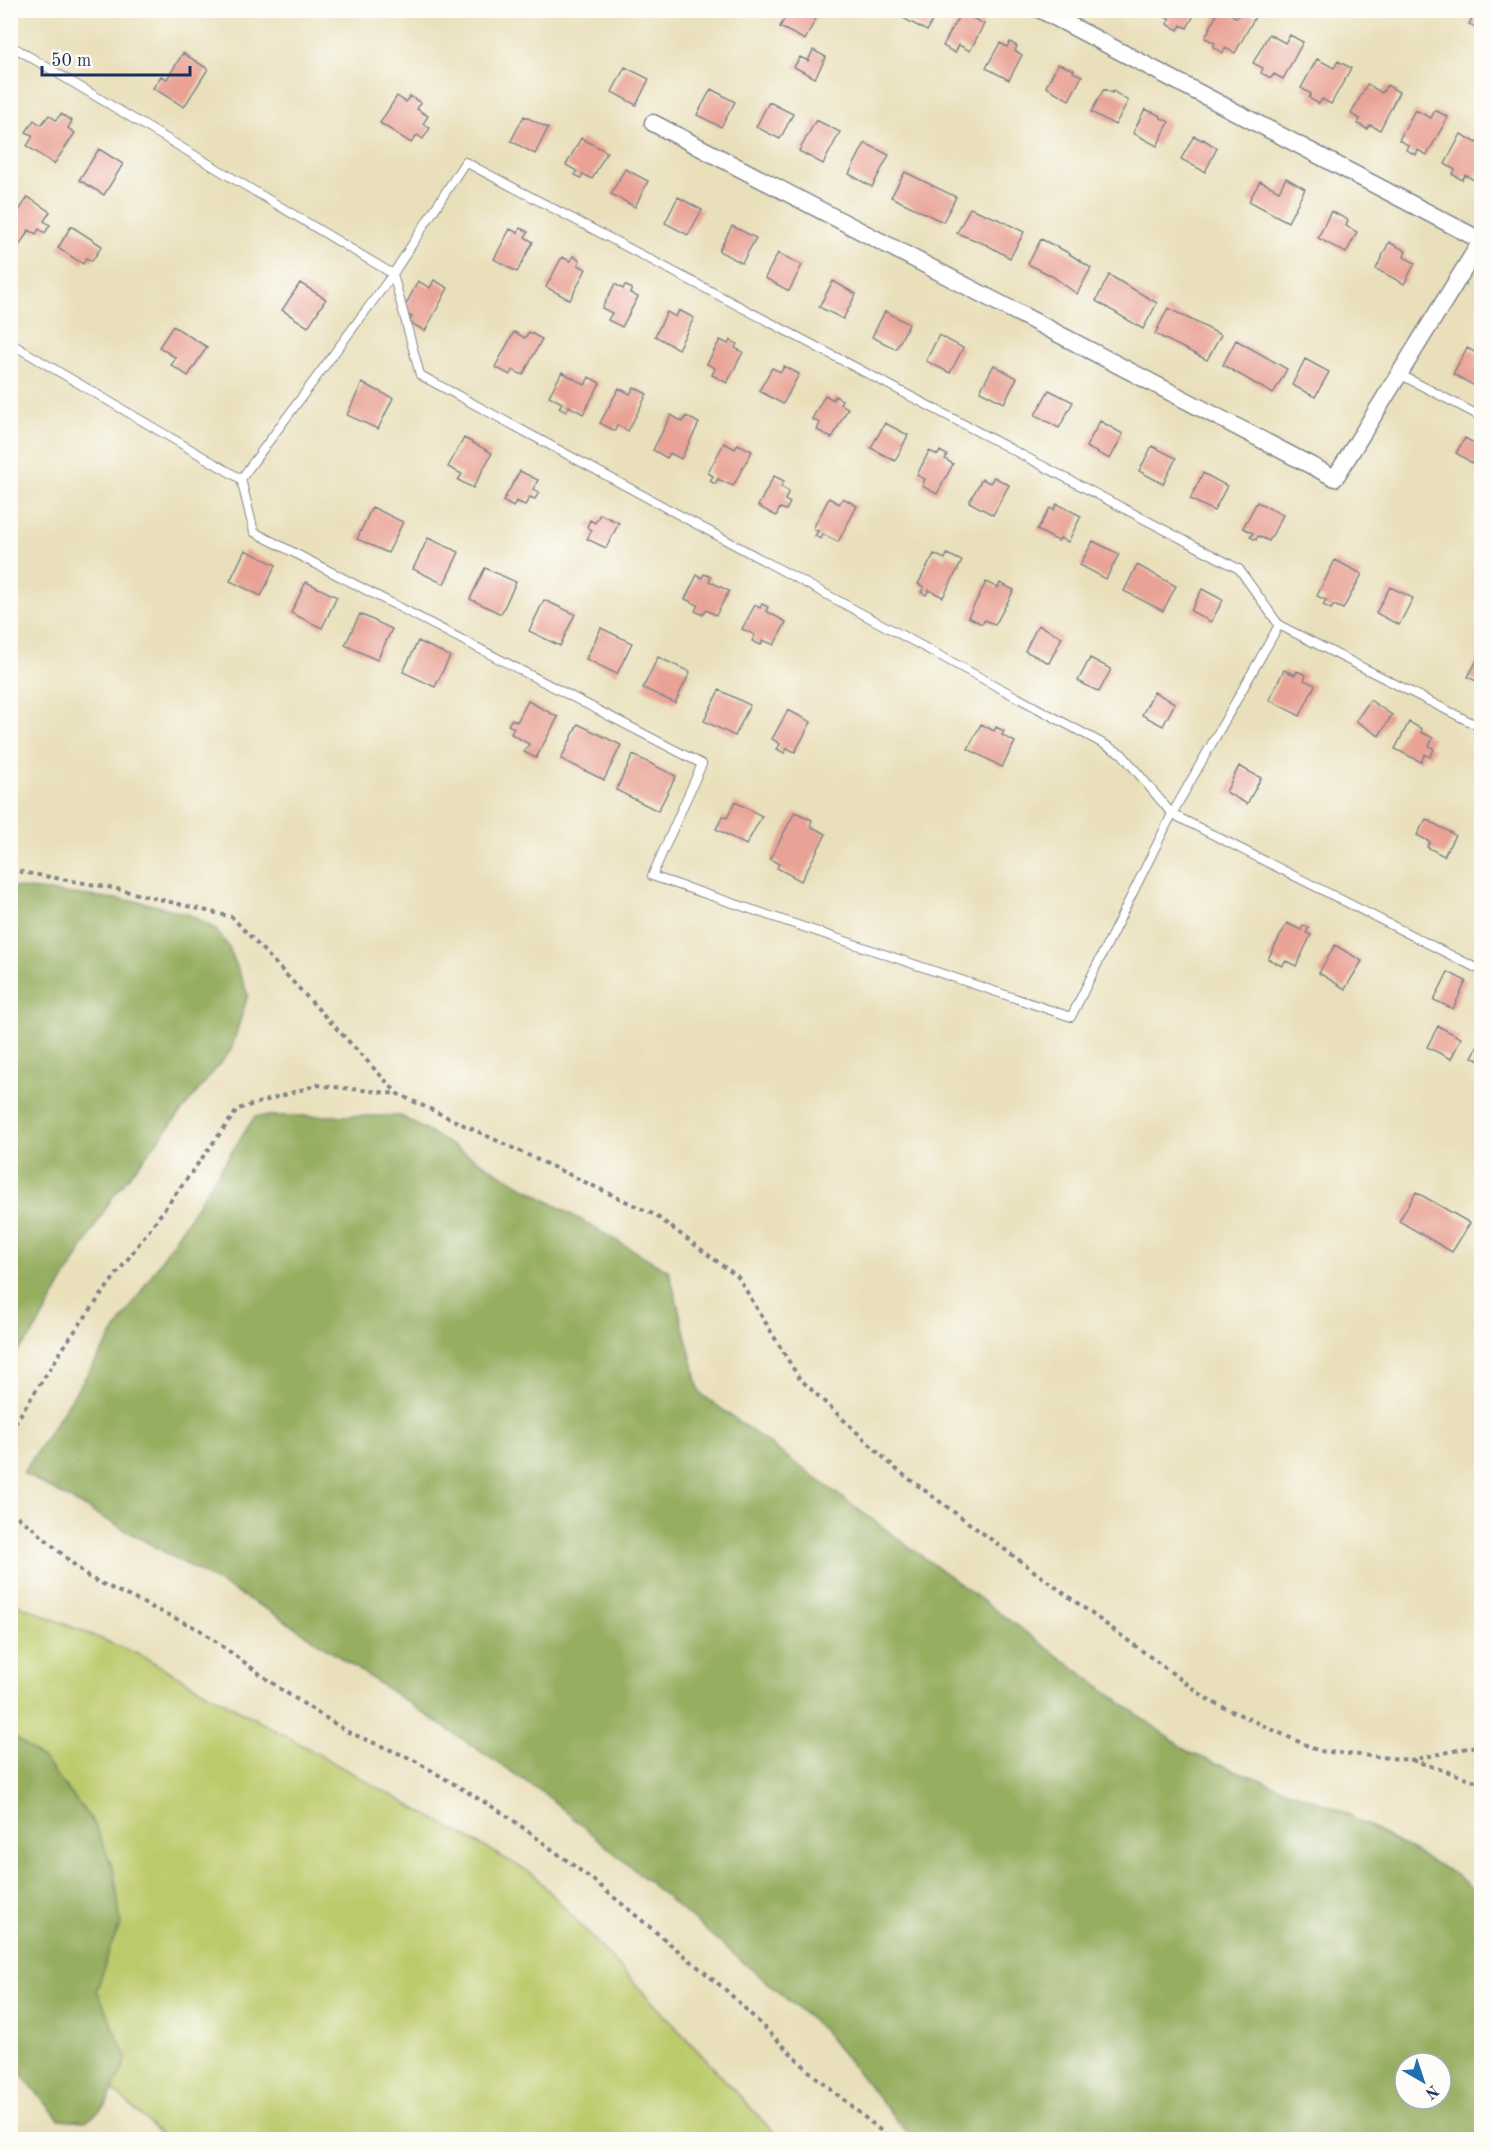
<svg xmlns="http://www.w3.org/2000/svg" width="1492" height="2150" viewBox="0 0 1492 2150" font-family="'Old Standard TT',serif">
	<rect width="100%" height="100%" fill="#fdfcf7"/>
	<filter id="ink" filterUnits="userSpaceOnUse"><feTurbulence type="fractalNoise" baseFrequency=".0167" numOctaves="2"/><feDisplacementMap in="SourceGraphic" scale="12" xChannelSelector="R" yChannelSelector="G"/><feConvolveMatrix kernelMatrix="1 2 1 2 8 2 1 2 1" color-interpolation-filters="sRGB"/></filter>
	<filter id="wash" filterUnits="userSpaceOnUse"><feTurbulence type="fractalNoise" baseFrequency=".008" numOctaves="4" result="noise"/><feDisplacementMap in="SourceGraphic" scale="24" xChannelSelector="R" yChannelSelector="G"/><feGaussianBlur stdDeviation="1.35" result="paint"/><feColorMatrix in="noise" values="0 0 0 0 0 0 0 0 0 0 0 0 0 0 0 0 0 1.4 0 .05"/><feComposite in="paint" operator="in"/></filter>
	<g filter="url(#wash)">
		<rect width="100%" height="100%" fill="#e9dfba"/>
		<path fill="#bdca6c" stroke="#6c7c65" stroke-width="1.5" d="M 10,1601 L 142,1656 L 533,1874 L 780,2139 L 166,2139 L 90,2068 L 11,1769 Z"/>
		<path fill="#96ae60" stroke="#586e5f" stroke-width="1.5" fill-rule="evenodd" d="M 11,887 L 142,902 L 188,914 L 214,928 L 229,947 L 248,995 L 231,1050 L 111,1199 L 31,1337 L 11,1358 Z
			M 255,1116 L 401,1116 L 669,1271 L 700,1393 L 1190,1753 L 1340,1810 L 1456,1875 L 1481,1896 L 1481,2139 L 912,2139 L 823,2030 L 546,1795 L 275,1614 L 23,1473 ZM 1405,2063 L 1441,2063 L 1441,2099 L 1405,2099 Z
			M 11,1734 L 44,1760 L 94,1823 L 114,1871 L 121,1924 L 110,1948 L 97,1990 L 127,2059 L 106,2105 L 86,2121 L 59,2119 L 11,2062 Z"/>
		<g id="blocks">
			<path fill="#e9a295" d="M 789,10 L 820,10 L 805,40 L 780,27 Z
				M 907,10 L 938,10 L 927,31 L 903,18 Z
				M 1163,10 L 1197,10 L 1187,28 L 1181,25 L 1178,30 L 1167,24 L 1170,19 L 1161,14 Z
				M 1219,10 L 1224,10 L 1237,18 L 1241,10 L 1243,10 L 1255,17 L 1235,53 L 1225,48 L 1223,53 L 1213,47 L 1215,43 L 1205,38 Z
				M 1477,10 L 1482,10 L 1482,31 L 1469,24 Z
				M 961,12 L 984,24 L 970,51 L 959,45 L 955,53 L 943,46 Z
				M 1269,34 L 1285,43 L 1290,35 L 1303,42 L 1283,79 L 1274,74 L 1271,78 L 1261,73 L 1263,68 L 1253,63 Z
				M 1010,42 L 1017,46 L 1015,51 L 1022,55 L 1009,80 L 986,68 L 1000,43 L 1007,47 Z
				M 813,50 L 826,57 L 815,78 L 794,67 L 800,57 L 808,61 Z
				M 183,53 L 208,69 L 184,107 L 153,88 L 161,76 L 167,79 Z
				M 1317,59 L 1334,68 L 1338,61 L 1351,68 L 1331,104 L 1322,99 L 1319,104 L 1309,98 L 1311,94 L 1301,88 Z
				M 1058,64 L 1074,70 L 1073,72 L 1082,76 L 1069,100 L 1046,87 Z
				M 625,67 L 649,79 L 636,105 L 612,92 Z
				M 1367,84 L 1382,93 L 1387,85 L 1399,92 L 1380,130 L 1370,125 L 1367,129 L 1358,124 L 1360,119 L 1351,114 Z
				M 711,89 L 735,102 L 721,127 L 697,115 Z
				M 1104,89 L 1112,93 L 1113,91 L 1128,101 L 1115,125 L 1091,112 Z
				M 397,96 L 406,102 L 410,96 L 421,103 L 417,109 L 428,116 L 423,124 L 430,128 L 423,139 L 417,135 L 411,143 L 380,123 Z
				M 769,102 L 793,114 L 780,139 L 756,127 Z
				M 1145,109 L 1161,116 L 1161,118 L 1169,122 L 1157,146 L 1133,133 Z
				M 1415,110 L 1431,118 L 1435,110 L 1448,117 L 1427,155 L 1418,150 L 1416,155 L 1406,150 L 1408,145 L 1399,140 Z
				M 61,114 L 72,121 L 68,128 L 75,133 L 54,164 L 27,146 L 33,136 L 26,132 L 34,120 L 41,125 L 49,115 L 56,120 Z
				M 524,116 L 548,128 L 535,154 L 511,141 Z
				M 816,120 L 840,132 L 823,164 L 799,151 Z
				M 1461,134 L 1477,143 L 1482,135 L 1482,166 L 1474,180 L 1465,175 L 1462,180 L 1452,174 L 1455,170 L 1445,164 Z
				M 1194,136 L 1202,140 L 1203,139 L 1217,148 L 1205,172 L 1181,159 Z
				M 581,138 L 607,152 L 592,179 L 583,174 L 581,178 L 575,175 L 577,171 L 566,165 Z
				M 865,143 L 889,155 L 872,187 L 849,174 Z
				M 99,149 L 123,164 L 104,195 L 79,180 Z
				M 625,169 L 648,181 L 635,207 L 611,194 Z
				M 905,172 L 956,197 L 943,222 L 891,197 Z
				M 1286,178 L 1305,189 L 1288,222 L 1249,201 L 1260,181 L 1279,191 Z
				M 28,197 L 50,212 L 44,221 L 50,225 L 45,233 L 39,229 L 36,234 L 29,230 L 10,260 L 10,224 Z
				M 678,197 L 702,210 L 688,235 L 665,223 Z
				M 970,208 L 1000,220 L 1024,232 L 1010,258 L 987,245 L 957,233 Z
				M 1331,211 L 1348,220 L 1346,226 L 1357,232 L 1346,253 L 1318,238 Z
				M 71,226 L 102,246 L 92,261 L 86,258 L 83,264 L 58,248 Z
				M 732,226 L 756,238 L 742,263 L 719,251 Z
				M 520,228 L 528,232 L 525,237 L 533,242 L 517,272 L 494,259 L 510,229 L 518,233 Z
				M 1041,239 L 1065,251 L 1091,268 L 1077,294 L 1052,276 L 1028,264 Z
				M 1389,242 L 1406,251 L 1404,257 L 1415,263 L 1404,284 L 1376,269 Z
				M 778,253 L 802,265 L 789,291 L 765,278 Z
				M 573,256 L 580,260 L 578,265 L 586,269 L 570,300 L 546,287 L 562,257 L 570,261 Z
				M 1109,275 L 1157,303 L 1143,329 L 1096,301 Z
				M 434,280 L 448,288 L 425,331 L 409,322 L 412,317 L 402,312 L 418,281 L 430,288 Z
				M 833,281 L 856,294 L 843,319 L 819,307 Z
				M 300,283 L 326,299 L 308,327 L 282,310 Z
				M 615,284 L 623,289 L 625,285 L 632,289 L 630,293 L 638,297 L 622,327 L 608,320 L 612,313 L 602,308 Z
				M 1168,308 L 1221,335 L 1207,360 L 1155,334 Z
				M 679,310 L 694,318 L 678,349 L 655,336 L 667,312 L 676,317 Z
				M 885,311 L 909,324 L 896,349 L 872,337 Z
				M 173,326 L 207,347 L 188,376 L 171,365 L 176,358 L 159,347 Z
				M 514,332 L 525,338 L 529,332 L 542,339 L 523,375 L 512,370 L 510,375 L 495,367 Z
				M 939,335 L 963,348 L 950,373 L 926,361 Z
				M 720,340 L 728,344 L 730,340 L 737,344 L 735,348 L 743,352 L 727,383 L 712,375 L 715,368 L 707,364 Z
				M 1236,340 L 1287,369 L 1273,394 L 1223,365 Z
				M 1467,348 L 1482,356 L 1482,390 L 1453,374 Z
				M 1305,359 L 1329,372 L 1315,397 L 1292,385 Z
				M 994,365 L 1017,378 L 1004,403 L 980,391 Z
				M 784,366 L 799,374 L 783,404 L 759,391 L 772,368 L 781,372 Z
				M 562,372 L 585,385 L 589,377 L 600,383 L 583,414 L 569,406 L 566,412 L 559,408 L 562,403 L 549,396 Z
				M 362,383 L 393,398 L 378,429 L 347,415 Z
				M 634,387 L 647,394 L 628,431 L 617,425 L 615,431 L 600,423 L 619,388 L 630,394 Z
				M 1049,390 L 1073,402 L 1059,428 L 1035,415 Z
				M 825,395 L 833,400 L 835,396 L 842,400 L 840,404 L 848,408 L 832,438 L 817,430 L 820,423 L 812,419 Z
				M 671,415 L 683,422 L 686,416 L 699,423 L 681,459 L 670,453 L 667,458 L 653,450 Z
				M 1100,421 L 1123,434 L 1110,459 L 1086,447 Z
				M 885,423 L 908,435 L 895,461 L 871,448 Z
				M 464,438 L 492,453 L 473,488 L 458,480 L 462,474 L 448,467 Z
				M 1465,438 L 1482,448 L 1482,458 L 1477,466 L 1456,453 Z
				M 724,443 L 735,449 L 738,444 L 752,451 L 733,486 L 718,479 L 715,484 L 710,481 L 713,476 L 708,473 Z
				M 1152,446 L 1176,458 L 1163,484 L 1139,471 Z
				M 929,451 L 938,455 L 940,451 L 947,455 L 945,459 L 953,464 L 937,494 L 922,486 L 925,479 L 917,475 Z
				M 520,471 L 538,480 L 533,489 L 539,492 L 535,499 L 530,497 L 525,505 L 516,501 L 513,507 L 503,501 Z
				M 1203,473 L 1227,486 L 1214,511 L 1190,499 Z
				M 774,476 L 784,481 L 781,487 L 789,491 L 785,500 L 790,503 L 786,510 L 780,508 L 776,516 L 758,506 Z
				M 994,477 L 1009,485 L 993,515 L 969,502 L 982,479 L 990,483 Z
				M 829,498 L 839,504 L 843,498 L 857,506 L 838,542 L 823,534 L 821,539 L 815,536 L 818,531 L 813,529 Z
				M 1257,502 L 1283,515 L 1269,541 L 1258,536 L 1256,540 L 1250,537 L 1253,533 L 1243,528 Z
				M 1057,504 L 1081,516 L 1068,542 L 1060,538 L 1058,541 L 1037,530 L 1050,508 L 1054,510 Z
				M 372,507 L 403,522 L 388,553 L 357,539 Z
				M 600,514 L 619,523 L 606,548 L 587,539 L 592,530 L 587,527 L 590,520 L 595,523 Z
				M 428,538 L 459,552 L 444,584 L 413,569 Z
				M 1093,541 L 1119,554 L 1106,579 L 1080,565 Z
				M 245,550 L 276,565 L 261,596 L 230,581 Z
				M 934,554 L 945,559 L 947,554 L 962,561 L 943,597 L 929,590 L 926,595 L 921,592 L 924,587 L 918,584 Z
				M 1335,560 L 1362,574 L 1343,609 L 1334,605 L 1331,609 L 1323,605 L 1326,600 L 1317,596 Z
				M 1137,565 L 1176,586 L 1163,611 L 1124,591 Z
				M 485,568 L 516,582 L 501,614 L 470,599 Z
				M 704,574 L 711,577 L 709,581 L 729,591 L 716,615 L 706,610 L 703,615 L 695,611 L 698,605 L 685,599 L 697,575 L 702,578 Z
				M 306,582 L 337,597 L 322,628 L 291,613 Z
				M 986,582 L 998,588 L 1000,583 L 1014,590 L 995,625 L 985,620 L 982,624 L 968,617 Z
				M 1390,587 L 1413,598 L 1399,625 L 1376,613 Z
				M 1202,589 L 1223,600 L 1211,622 L 1191,611 Z
				M 544,600 L 575,614 L 560,646 L 529,631 Z
				M 762,604 L 768,607 L 766,611 L 786,622 L 774,645 L 763,640 L 761,645 L 752,641 L 755,635 L 742,629 L 755,605 L 760,608 Z
				M 360,614 L 392,629 L 377,660 L 345,645 Z
				M 1038,625 L 1062,637 L 1049,663 L 1025,651 Z
				M 601,628 L 632,643 L 617,674 L 586,659 Z
				M 418,641 L 450,656 L 435,687 L 403,672 Z
				M 1482,651 L 1482,684 L 1468,677 Z
				M 658,657 L 690,672 L 675,703 L 643,688 Z
				M 1090,658 L 1111,669 L 1099,692 L 1078,681 Z
				M 1284,670 L 1295,675 L 1297,671 L 1306,675 L 1304,680 L 1315,685 L 1300,716 L 1269,700 Z
				M 719,690 L 750,705 L 735,736 L 704,721 Z
				M 1154,692 L 1175,703 L 1163,726 L 1142,715 Z
				M 1370,700 L 1392,715 L 1379,736 L 1356,721 Z
				M 528,701 L 558,717 L 536,758 L 524,752 L 529,744 L 511,734 L 514,728 L 508,725 L 512,719 L 517,722 Z
				M 788,710 L 811,722 L 795,752 L 787,748 L 784,753 L 777,749 L 780,744 L 772,739 Z
				M 1409,722 L 1422,729 L 1421,732 L 1433,738 L 1429,746 L 1434,749 L 1430,757 L 1425,754 L 1421,762 L 1395,749 Z
				M 578,724 L 621,745 L 604,780 L 561,759 Z
				M 981,724 L 994,731 L 996,727 L 1004,731 L 1002,735 L 1015,742 L 1002,767 L 968,749 Z
				M 633,755 L 676,776 L 658,811 L 616,790 Z
				M 1239,766 L 1261,778 L 1247,804 L 1226,792 Z
				M 735,802 L 762,816 L 746,845 L 716,829 L 723,816 L 727,818 Z
				M 795,812 L 812,820 L 810,826 L 826,834 L 801,881 L 777,868 L 779,864 L 770,859 Z
				M 1426,819 L 1455,835 L 1444,856 L 1427,847 L 1430,842 L 1417,835 Z
				M 1287,923 L 1301,930 L 1303,925 L 1309,928 L 1306,933 L 1311,935 L 1296,966 L 1286,961 L 1282,966 L 1268,959 Z
				M 1335,945 L 1362,961 L 1345,989 L 1319,973 Z
				M 1448,972 L 1466,981 L 1453,1009 L 1434,1000 Z
				M 1438,1026 L 1461,1038 L 1451,1059 L 1427,1047 Z
				M 1482,1039 L 1482,1062 L 1472,1057 Z
				M 1416,1192 L 1470,1223 L 1452,1252 L 1399,1221 Z"/>
		</g>
	</g>
	<g filter="url(#ink)">
		<use href="#blocks" fill-opacity="0" stroke="#82878c" stroke-width="1.5"/>
		<g fill="none" stroke-linecap="round" stroke-linejoin="round">
			<g stroke="#82878c" stroke-width="10">
				<path id="lane" d="M 10,45 L 393,274 L 465,162 L 1239,569 L 1279,625 L 1482,728
					M 393,274 L 420,375 L 1122,754 L 1172,814 L 1482,971
					M 10,343 L 241,479 L 254,532 L 702,764 L 652,876 L 1071,1017 L 1172,814 L 1279,625
					M 1399,374 L 1482,417
					M 241,479 L 393,274"/>
			</g>
			<g stroke="#82878c" stroke-width="19">
				<path id="street" d="M 1041,10 L 1482,241
					M 653,123 L 1335,478 L 1482,240
					M 10,2138 L 12,2140"/>
			</g>
			<path stroke="#82878c" stroke-width="4" stroke-dasharray="4.5 4.5" stroke-linecap="butt" d="M 10,870 L 113,888 L 232,917 L 398,1094 L 655,1215 L 738,1277 L 799,1378 L 897,1470 L 1210,1701 L 1319,1751 L 1411,1760 L 1482,1745
				M 10,1431 L 69,1339 L 238,1109 L 317,1085 L 398,1094
				M 10,1511 L 34,1529 L 88,1577 L 200,1630 L 282,1690 L 348,1732 L 412,1759 L 506,1815 L 593,1880 L 727,1991 L 810,2072 L 892,2140
				M 1412,1760 L 1482,1783"/>
			<use href="#lane" stroke="#fff" stroke-width="8"/>
			<use href="#street" stroke="#fff" stroke-width="16"/>
		</g>
	</g>
	<rect width="1492" height="2150" fill="none" stroke="#fdfcf7" stroke-width="36"/>
	<g transform="translate(1423 2081) rotate(141)"><circle r="28" fill="#fdfcf7" stroke="#a3aaba" stroke-width="1.5"/>
	<path d="M0-4.5L10 22L0 15L-10 22Z" fill="#1f6fb2"/>
	<text y="-9" font-size="16" font-weight="bold" text-anchor="middle" fill="#1b2f5e">N</text>
	</g>
	<path d="M42 66v9h148v-9" fill="none" stroke="#1b2f5e" stroke-width="3"/>
	<text x="51" y="66" font-size="18" fill="#1b2f5e" stroke="#fdfcf7" stroke-width="4.5" paint-order="stroke">50 m</text>
</svg>
